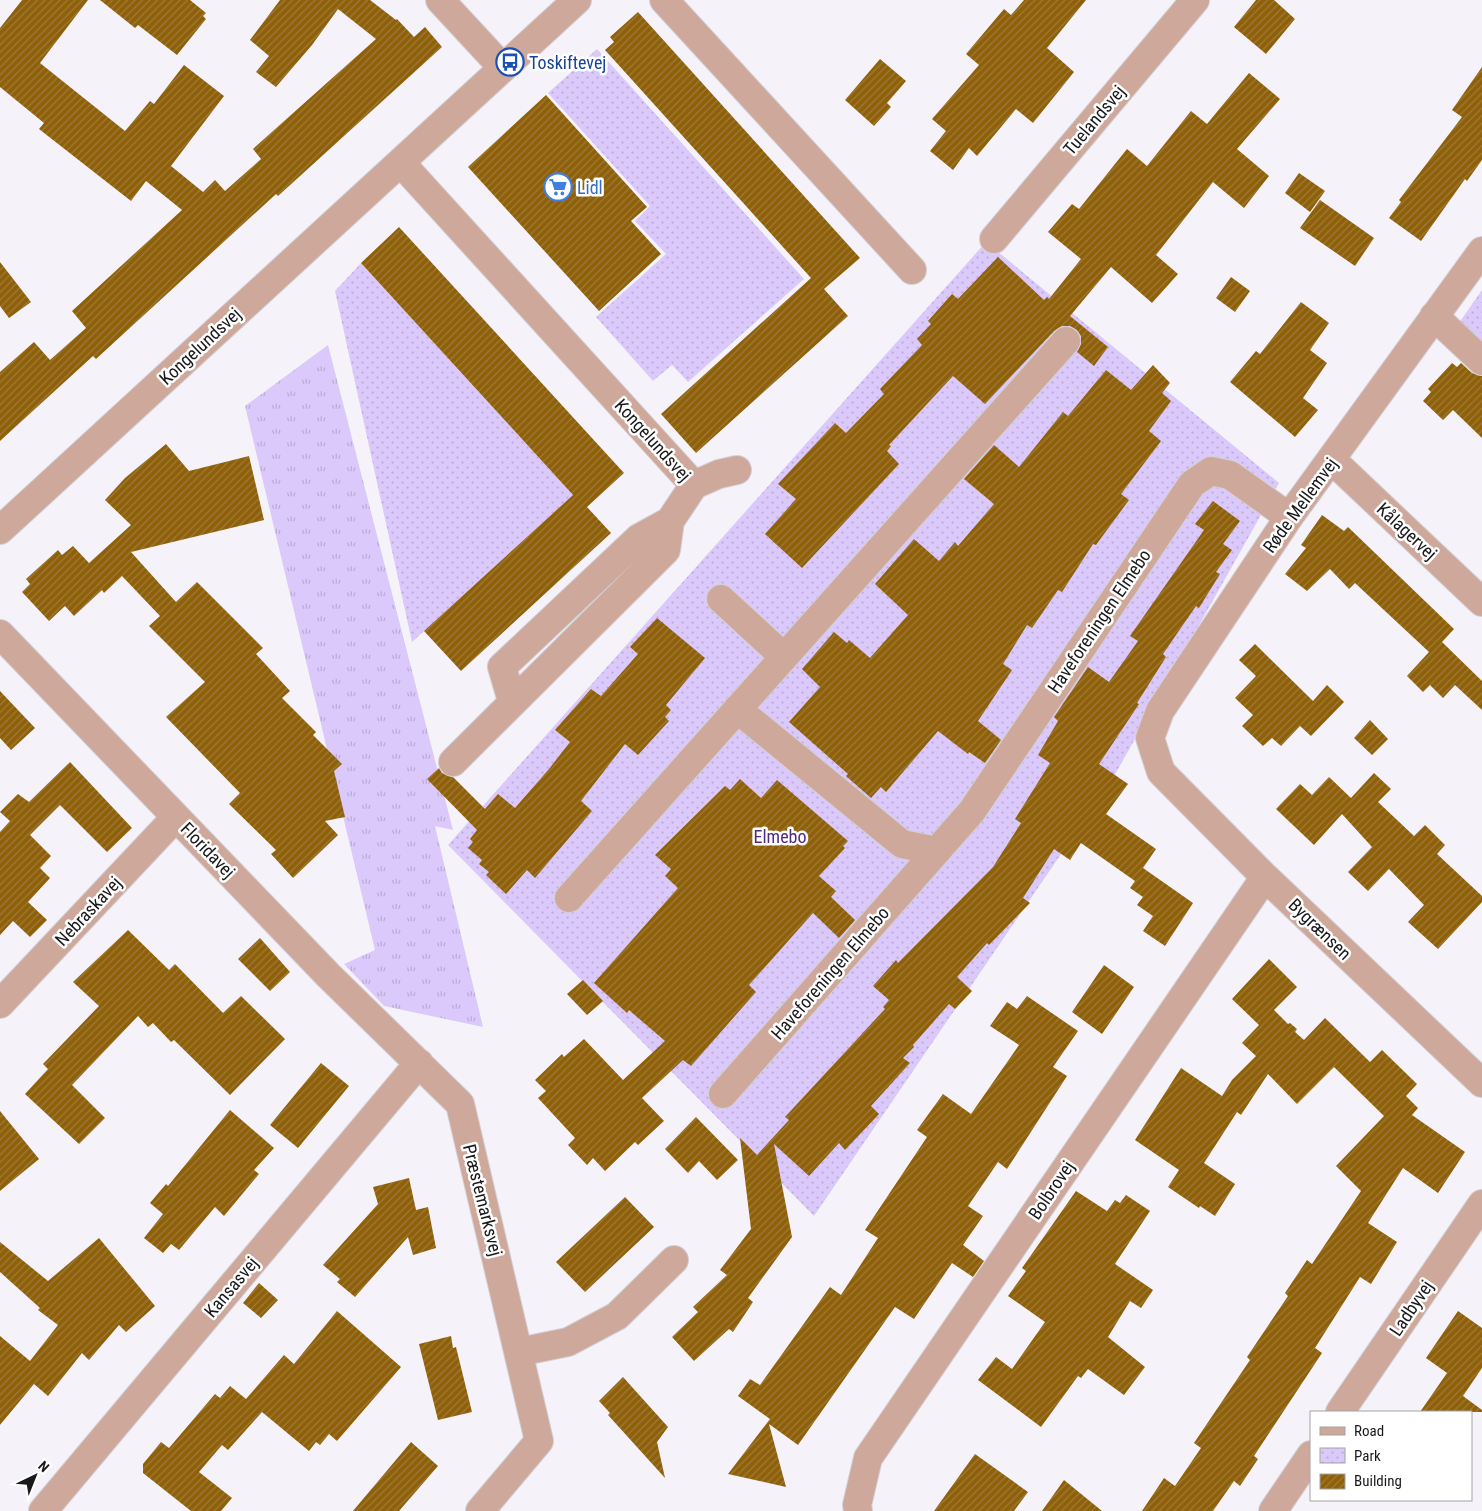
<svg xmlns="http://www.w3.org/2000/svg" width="1482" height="1511" viewBox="0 0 1482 1511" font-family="'Roboto Condensed',sans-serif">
	<defs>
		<pattern id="grass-tufts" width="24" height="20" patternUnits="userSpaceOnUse" patternTransform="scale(1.25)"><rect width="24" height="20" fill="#dac9fa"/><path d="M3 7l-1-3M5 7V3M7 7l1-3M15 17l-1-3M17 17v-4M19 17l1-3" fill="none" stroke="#baacd6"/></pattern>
		<pattern id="park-dots" width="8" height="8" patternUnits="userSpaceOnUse" patternTransform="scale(1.25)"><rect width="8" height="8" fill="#dac9fa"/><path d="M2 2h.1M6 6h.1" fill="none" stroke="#baacd6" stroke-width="1.8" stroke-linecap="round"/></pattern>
		<pattern id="building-hatch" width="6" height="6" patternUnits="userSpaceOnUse" patternTransform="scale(1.25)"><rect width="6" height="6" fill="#8f6008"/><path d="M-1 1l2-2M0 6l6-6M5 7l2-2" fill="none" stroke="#9c7b3d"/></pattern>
	</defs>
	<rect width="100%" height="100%" fill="#f5f3f9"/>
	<path fill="url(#grass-tufts)" d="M 328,345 L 453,830 L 435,826 L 483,1027 L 384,1006 L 344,964 L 375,950 L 245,406 Z"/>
	<path fill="url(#park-dots)" d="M 597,49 L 804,279 L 688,382 L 672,365 L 653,381 L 596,317 L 666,254 L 635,221 L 650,206 L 548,93 Z
		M 986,242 L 1279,483 L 1113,778 L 814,1216 L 448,845 Z
		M 361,263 L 573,495 L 412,642 L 335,291 Z
		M 1482,290 L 1482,373 L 1447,340 Z"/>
	<path fill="url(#building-hatch)" d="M 22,0 L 88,0 L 40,63 L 125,131 L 150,101 L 154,104 L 184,65 L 224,96 L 171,166 L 203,192 L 215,180 L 225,191 L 261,159 L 253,149 L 376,39 L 338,9 L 312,45 L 276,87 L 256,72 L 269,56 L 250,40 L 280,0 L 370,0 L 396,20 L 397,19 L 414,37 L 425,27 L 442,47 L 278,196 L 276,194 L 96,359 L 93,356 L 0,441 L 0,372 L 34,342 L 50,360 L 86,328 L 72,311 L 182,210 L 146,181 L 131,201 L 39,129 L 44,123 L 0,87 L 0,28 Z
		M 100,0 L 190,0 L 206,13 L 203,16 L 206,19 L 177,55 L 138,25 L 135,28 Z
		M 1024,0 L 1086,0 L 1047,48 L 1074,72 L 1033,123 L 1016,109 L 977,156 L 969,148 L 953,170 L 930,151 L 946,131 L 932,119 L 979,65 L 966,54 L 1004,9 L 1011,15 Z
		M 1256,0 L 1274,0 L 1295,19 L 1266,54 L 1234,27 Z
		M 638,12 L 860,258 L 824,289 L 848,316 L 696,453 L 661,414 L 811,278 L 605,50 L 614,42 L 610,37 Z
		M 880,59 L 906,81 L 887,103 L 891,107 L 874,126 L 845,100 Z
		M 1482,67 L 1482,160 L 1467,181 L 1465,179 L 1421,241 L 1389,218 L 1401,202 L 1399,200 L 1462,117 L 1452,110 Z
		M 1249,73 L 1280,99 L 1237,149 L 1269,176 L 1244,208 L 1213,182 L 1156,255 L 1178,274 L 1152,303 L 1111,267 L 1070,316 L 1108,347 L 1094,366 L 1077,352 L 1081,344 L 1081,336 L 1077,330 L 1070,326 L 1062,326 L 1054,331 L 985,404 L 953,376 L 889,445 L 891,446 L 887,451 L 899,464 L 802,568 L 765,534 L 796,499 L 778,484 L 835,423 L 846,433 L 884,394 L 880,389 L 922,345 L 917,339 L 931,324 L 928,321 L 952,294 L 958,299 L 998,257 L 1044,300 L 1047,297 L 1049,299 L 1081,259 L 1048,232 L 1072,204 L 1079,209 L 1127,149 L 1147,166 L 1191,111 L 1207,124 Z
		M 546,95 L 647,207 L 631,221 L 661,254 L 599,311 L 468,167 Z
		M 1299,173 L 1325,191 L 1310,212 L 1285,193 Z
		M 1320,200 L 1374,238 L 1355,266 L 1300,228 Z
		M 399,227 L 624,473 L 587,507 L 611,533 L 461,671 L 424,631 L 573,495 L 361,263 Z
		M 0,262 L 31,302 L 9,318 L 0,306 Z
		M 1231,277 L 1250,291 L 1235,312 L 1216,298 Z
		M 1301,302 L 1329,323 L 1310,350 L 1327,363 L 1303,398 L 1318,410 L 1295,437 L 1230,382 L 1256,351 L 1260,354 Z
		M 1452,363 L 1457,367 L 1461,363 L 1472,373 L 1482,376 L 1482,438 L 1453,410 L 1443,420 L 1423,401 L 1431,392 L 1428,389 Z
		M 1153,365 L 1170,383 L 1162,393 L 1171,401 L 1149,431 L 1161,441 L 1121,494 L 1129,500 L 1096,545 L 1093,544 L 1062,592 L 1058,590 L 1032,628 L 1027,625 L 1003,664 L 1012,670 L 978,721 L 1001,740 L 985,763 L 969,752 L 968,754 L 938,731 L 886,792 L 881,787 L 871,798 L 846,776 L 848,774 L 789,722 L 820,687 L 802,669 L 834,632 L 847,643 L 849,640 L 870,658 L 908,615 L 875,584 L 914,539 L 939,561 L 955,542 L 958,546 L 994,504 L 964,479 L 994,445 L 1019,467 L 1063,412 L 1068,416 L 1106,370 L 1131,390 Z
		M 166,444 L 189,471 L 249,456 L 264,520 L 131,552 L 176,602 L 197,582 L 263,648 L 256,654 L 290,691 L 282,698 L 316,732 L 313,735 L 342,764 L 334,771 L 345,817 L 325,821 L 338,835 L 293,878 L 271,854 L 276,850 L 229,804 L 240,793 L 166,717 L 205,682 L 149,626 L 160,616 L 122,576 L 104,593 L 102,590 L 74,616 L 65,606 L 49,621 L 22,592 L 30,584 L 26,579 L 58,550 L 62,555 L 73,546 L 89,563 L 131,525 L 105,500 L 125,478 Z
		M 1213,501 L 1240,521 L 1223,544 L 1232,550 L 1216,572 L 1220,574 L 1199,608 L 1196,606 L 1163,654 L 1166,657 L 1137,703 L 1139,704 L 1099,764 L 1128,784 L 1106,814 L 1156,849 L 1143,868 L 1193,903 L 1165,946 L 1143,931 L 1153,916 L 1137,905 L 1143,897 L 1130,888 L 1135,881 L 1081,843 L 1070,860 L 1054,849 L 1023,898 L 1030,903 L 989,945 L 987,943 L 957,977 L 972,991 L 955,1009 L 949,1004 L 913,1045 L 914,1047 L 903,1058 L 910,1063 L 871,1106 L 879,1114 L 845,1150 L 839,1143 L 809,1176 L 774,1144 L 792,1237 L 748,1298 L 753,1302 L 733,1332 L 729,1329 L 694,1361 L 672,1337 L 698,1312 L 693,1307 L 727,1275 L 720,1270 L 751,1229 L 740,1138 L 757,1155 L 789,1120 L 785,1117 L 885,1009 L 883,1007 L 889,1000 L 873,986 L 896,960 L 898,963 L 993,867 L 1021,823 L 1015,819 L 1050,763 L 1038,755 L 1058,721 L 1054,717 L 1088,667 L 1109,682 L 1138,641 L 1130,636 L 1204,530 L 1195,524 Z
		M 1322,515 L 1344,531 L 1348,527 L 1454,629 L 1442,642 L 1482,681 L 1482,710 L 1455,685 L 1443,698 L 1430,685 L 1423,692 L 1407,676 L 1429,652 L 1355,583 L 1349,589 L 1330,569 L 1307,591 L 1285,574 L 1306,548 L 1301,545 Z
		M 657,618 L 705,658 L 666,705 L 671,710 L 665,717 L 669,721 L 638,755 L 625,744 L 581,801 L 592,811 L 535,878 L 527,870 L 506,894 L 486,875 L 489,872 L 479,864 L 482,860 L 468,848 L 473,842 L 470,839 L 477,830 L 427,779 L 439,768 L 442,773 L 453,777 L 485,809 L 498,794 L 515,808 L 549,769 L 570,742 L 555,730 L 591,689 L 601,696 L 638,654 L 630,647 Z
		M 1255,644 L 1313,701 L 1327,685 L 1344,702 L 1311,736 L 1300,726 L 1281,746 L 1272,738 L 1263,746 L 1242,726 L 1253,715 L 1235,698 L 1256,676 L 1239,660 Z
		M 0,691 L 35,728 L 11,750 L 0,738 Z
		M 1370,720 L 1388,739 L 1372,755 L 1354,738 Z
		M 70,762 L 132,828 L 107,852 L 60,805 L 30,835 L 51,856 L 40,868 L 50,878 L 28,902 L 47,920 L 30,937 L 13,921 L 0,935 L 0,832 L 10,821 L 0,812 L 18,794 L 29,802 Z
		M 1374,773 L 1391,789 L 1378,802 L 1414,836 L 1425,825 L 1445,845 L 1437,854 L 1482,896 L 1482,902 L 1438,949 L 1408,922 L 1424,905 L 1389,869 L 1368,891 L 1348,872 L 1372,847 L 1342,814 L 1314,845 L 1276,809 L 1300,784 L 1312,795 L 1329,777 L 1351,798 Z
		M 740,779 L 761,798 L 777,780 L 848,841 L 843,846 L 845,848 L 819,876 L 836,891 L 831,897 L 855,920 L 839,938 L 813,913 L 749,985 L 756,992 L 691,1066 L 683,1060 L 642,1098 L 664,1121 L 638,1145 L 635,1142 L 605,1171 L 593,1158 L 587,1165 L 568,1145 L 575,1138 L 538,1098 L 546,1091 L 535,1080 L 562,1054 L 564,1057 L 584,1039 L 623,1080 L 665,1041 L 629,1010 L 627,1013 L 594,983 L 678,888 L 665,876 L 671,869 L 655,855 L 725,786 L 730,790 Z
		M 128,930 L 169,970 L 175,964 L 223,1013 L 241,996 L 285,1039 L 230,1095 L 174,1040 L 171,1042 L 153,1023 L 148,1027 L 138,1016 L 72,1085 L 105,1118 L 79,1144 L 25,1094 L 48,1069 L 43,1064 L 99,1006 L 73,982 Z
		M 260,938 L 290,972 L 270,991 L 238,959 Z
		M 1269,959 L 1297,987 L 1274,1010 L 1288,1024 L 1290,1023 L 1297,1029 L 1295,1032 L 1304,1040 L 1325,1018 L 1370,1062 L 1382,1050 L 1417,1084 L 1406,1096 L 1418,1108 L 1412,1115 L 1465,1152 L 1438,1193 L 1403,1168 L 1368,1223 L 1397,1242 L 1371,1284 L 1360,1277 L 1315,1348 L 1322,1353 L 1254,1456 L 1258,1459 L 1240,1486 L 1234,1481 L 1213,1511 L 1142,1511 L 1164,1478 L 1175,1486 L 1201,1448 L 1194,1443 L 1250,1360 L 1247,1357 L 1288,1296 L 1285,1293 L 1307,1260 L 1312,1264 L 1361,1191 L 1336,1166 L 1384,1116 L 1334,1067 L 1297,1104 L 1268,1074 L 1241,1115 L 1237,1112 L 1204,1163 L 1235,1184 L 1215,1216 L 1200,1206 L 1199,1208 L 1168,1187 L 1179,1170 L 1135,1140 L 1181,1068 L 1222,1096 L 1232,1080 L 1256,1056 L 1242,1043 L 1259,1025 L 1232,999 Z
		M 1104,965 L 1134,987 L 1102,1034 L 1072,1012 Z
		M 583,980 L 603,1001 L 587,1015 L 567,994 Z
		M 1027,996 L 1078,1031 L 1053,1067 L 1067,1076 L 1007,1169 L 998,1162 L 968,1206 L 983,1216 L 963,1245 L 984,1261 L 973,1277 L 952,1263 L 914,1319 L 895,1307 L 798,1445 L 769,1424 L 786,1487 L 728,1474 L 770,1419 L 738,1396 L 750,1379 L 760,1385 L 830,1287 L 841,1295 L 878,1238 L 865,1230 L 927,1137 L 917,1130 L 943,1094 L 971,1114 L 1019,1045 L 990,1026 L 1007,1002 L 1017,1009 Z
		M 321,1063 L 349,1086 L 298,1148 L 270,1125 Z
		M 230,1110 L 274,1148 L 254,1170 L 259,1174 L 224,1216 L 215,1207 L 179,1250 L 171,1244 L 163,1253 L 144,1238 L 163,1214 L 150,1203 L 166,1184 L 168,1186 Z
		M 0,1111 L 39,1159 L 0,1191 Z
		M 696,1117 L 738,1160 L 717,1180 L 699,1161 L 688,1173 L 665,1149 Z
		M 409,1178 L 416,1210 L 428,1207 L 436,1248 L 413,1255 L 408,1237 L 355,1297 L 337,1282 L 340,1279 L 323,1265 L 378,1204 L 373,1187 Z
		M 1076,1191 L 1107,1211 L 1115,1200 L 1120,1203 L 1126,1195 L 1150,1211 L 1115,1264 L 1153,1290 L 1141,1308 L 1130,1301 L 1108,1337 L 1145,1367 L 1124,1395 L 1088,1369 L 1081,1378 L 1078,1376 L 1041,1427 L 978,1380 L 996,1357 L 1012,1369 L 1045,1322 L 1008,1296 L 1026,1271 L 1022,1268 Z
		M 625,1197 L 654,1227 L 585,1292 L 556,1262 Z
		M 99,1238 L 155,1306 L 126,1332 L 119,1325 L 89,1360 L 82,1353 L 48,1396 L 34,1384 L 0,1425 L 0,1336 L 30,1361 L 58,1325 L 38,1310 L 40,1308 L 0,1272 L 0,1242 L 48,1281 Z
		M 259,1283 L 278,1300 L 261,1318 L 243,1303 Z
		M 337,1311 L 401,1367 L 337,1441 L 329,1434 L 320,1445 L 316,1442 L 309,1451 L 262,1412 L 228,1450 L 222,1445 L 199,1472 L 232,1498 L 221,1511 L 191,1511 L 143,1473 L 143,1464 L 161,1442 L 169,1448 L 215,1394 L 220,1398 L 230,1386 L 246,1399 L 284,1355 L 294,1364 Z
		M 1458,1311 L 1482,1328 L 1482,1368 L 1463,1396 L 1482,1410 L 1482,1412 L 1420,1412 L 1447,1373 L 1426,1358 Z
		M 451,1336 L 453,1348 L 456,1347 L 472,1412 L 438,1420 L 419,1344 Z
		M 623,1377 L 668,1427 L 657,1442 L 665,1478 L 608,1415 L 610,1413 L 599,1401 Z
		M 411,1442 L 438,1466 L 399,1511 L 353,1511 Z
		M 975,1454 L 1028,1492 L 1014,1511 L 934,1511 Z
		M 1064,1480 L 1102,1511 L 1042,1511 Z"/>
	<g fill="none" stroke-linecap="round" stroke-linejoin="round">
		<g stroke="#d2d0d5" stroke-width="30">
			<path id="minor" d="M 440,0 L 503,68
				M 664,0 L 912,270
				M 401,163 L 694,485 L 670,521 L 666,550 L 453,762
				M 994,239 L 1195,0
				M 1482,251 L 1289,517 L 1160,711 L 1150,738 L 1161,772 L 1265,877 L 1482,1083
				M 1434,316 L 1482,361
				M 1332,460 L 1482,602
				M 694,485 L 719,474 L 737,470
				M 0,530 L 577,0
				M 721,599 L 783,656
				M 0,634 L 329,976 L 460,1104 L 539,1441 L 480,1511
				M 512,701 L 502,667 L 639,538 L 670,521
				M 737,709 L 902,844 L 937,851
				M 569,898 L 1066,341
				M 0,1004 L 176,817
				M 723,1094 L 972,811 L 1192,484 L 1211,471 L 1230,475 L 1289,517
				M 519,1352 L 568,1342 L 617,1316 L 674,1260
				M 1340,1412 L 1482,1204
				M 43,1511 L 419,1063
				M 858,1511 L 857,1505 L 868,1458 L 1265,877
				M 1273,1511 L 1311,1455"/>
		</g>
		<use href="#minor" stroke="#cea99b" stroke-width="28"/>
	</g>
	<defs>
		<g id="bus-ring" transform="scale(1.4375)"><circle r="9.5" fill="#fff" stroke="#1a4fb4" stroke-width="1.5"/><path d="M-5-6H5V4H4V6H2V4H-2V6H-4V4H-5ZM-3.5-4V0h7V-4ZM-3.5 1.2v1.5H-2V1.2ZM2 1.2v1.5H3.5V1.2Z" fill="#1a4fb4"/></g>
		<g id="supermarket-ring" transform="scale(1.4375)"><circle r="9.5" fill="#fff" stroke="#3f7fe0" stroke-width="1.5"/><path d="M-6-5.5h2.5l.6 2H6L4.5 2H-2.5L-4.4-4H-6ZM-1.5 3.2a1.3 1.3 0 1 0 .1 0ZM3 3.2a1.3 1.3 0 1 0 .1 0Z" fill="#3f7fe0"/></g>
	</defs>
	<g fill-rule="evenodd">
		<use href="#bus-ring" x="510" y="62"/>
		<use href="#supermarket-ring" x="558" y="187"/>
	</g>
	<g text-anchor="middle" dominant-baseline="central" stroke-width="5" stroke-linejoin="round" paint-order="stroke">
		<g font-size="18" fill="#164399" stroke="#fff" text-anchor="start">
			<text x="529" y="62">Toskiftevej</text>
		</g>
		<g font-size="18" fill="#18181a" stroke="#fff">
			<text transform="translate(1094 120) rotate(-50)">Tuelandsvej</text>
			<text transform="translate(200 346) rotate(-43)">Kongelundsvej</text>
			<text transform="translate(653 440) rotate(48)">Kongelundsvej</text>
			<text transform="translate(1300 505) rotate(-54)">Røde Mellemvej</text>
			<text transform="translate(1407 531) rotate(43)">Kålagervej</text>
			<text transform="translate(1099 621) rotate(-56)">Haveforeningen Elmebo</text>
			<text transform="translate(208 850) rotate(46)">Floridavej</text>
			<text transform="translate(88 911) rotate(-47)">Nebraskavej</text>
			<text transform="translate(1320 929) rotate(44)">Bygrænsen</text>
			<text transform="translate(830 973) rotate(-49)">Haveforeningen Elmebo</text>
			<text transform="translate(1051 1190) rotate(-56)">Bolbrovej</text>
			<text transform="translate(483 1200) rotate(76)">Præstemarksvej</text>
			<text transform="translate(231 1287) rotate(-50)">Kansasvej</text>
			<text transform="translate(1411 1308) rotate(-56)">Ladbyvej</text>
		</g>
		<g font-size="18" fill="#366cbe" stroke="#fff" text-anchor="start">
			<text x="577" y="187">Lidl</text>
		</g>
		<g font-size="18" fill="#512a80" stroke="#fff">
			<text x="780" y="836">Elmebo</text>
		</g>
	</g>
	<rect x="1310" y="1411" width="162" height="90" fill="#ffffff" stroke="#a3a3a3"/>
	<rect x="1320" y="1427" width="25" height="8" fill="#cea99b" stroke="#a3a3a3"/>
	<text x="1354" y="1436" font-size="15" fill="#18181a">Road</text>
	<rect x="1320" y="1448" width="25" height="15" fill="url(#park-dots)" stroke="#a3a3a3"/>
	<text x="1354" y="1461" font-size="15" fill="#18181a">Park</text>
	<rect x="1320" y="1474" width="25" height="15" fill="url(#building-hatch)" stroke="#a3a3a3"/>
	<text x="1354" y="1486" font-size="15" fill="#18181a">Building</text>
	<g transform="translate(35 1476) rotate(43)" stroke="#ffffff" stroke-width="4" paint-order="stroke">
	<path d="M0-4L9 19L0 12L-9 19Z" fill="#18181a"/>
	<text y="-8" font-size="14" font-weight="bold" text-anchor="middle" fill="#18181a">N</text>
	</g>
</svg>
